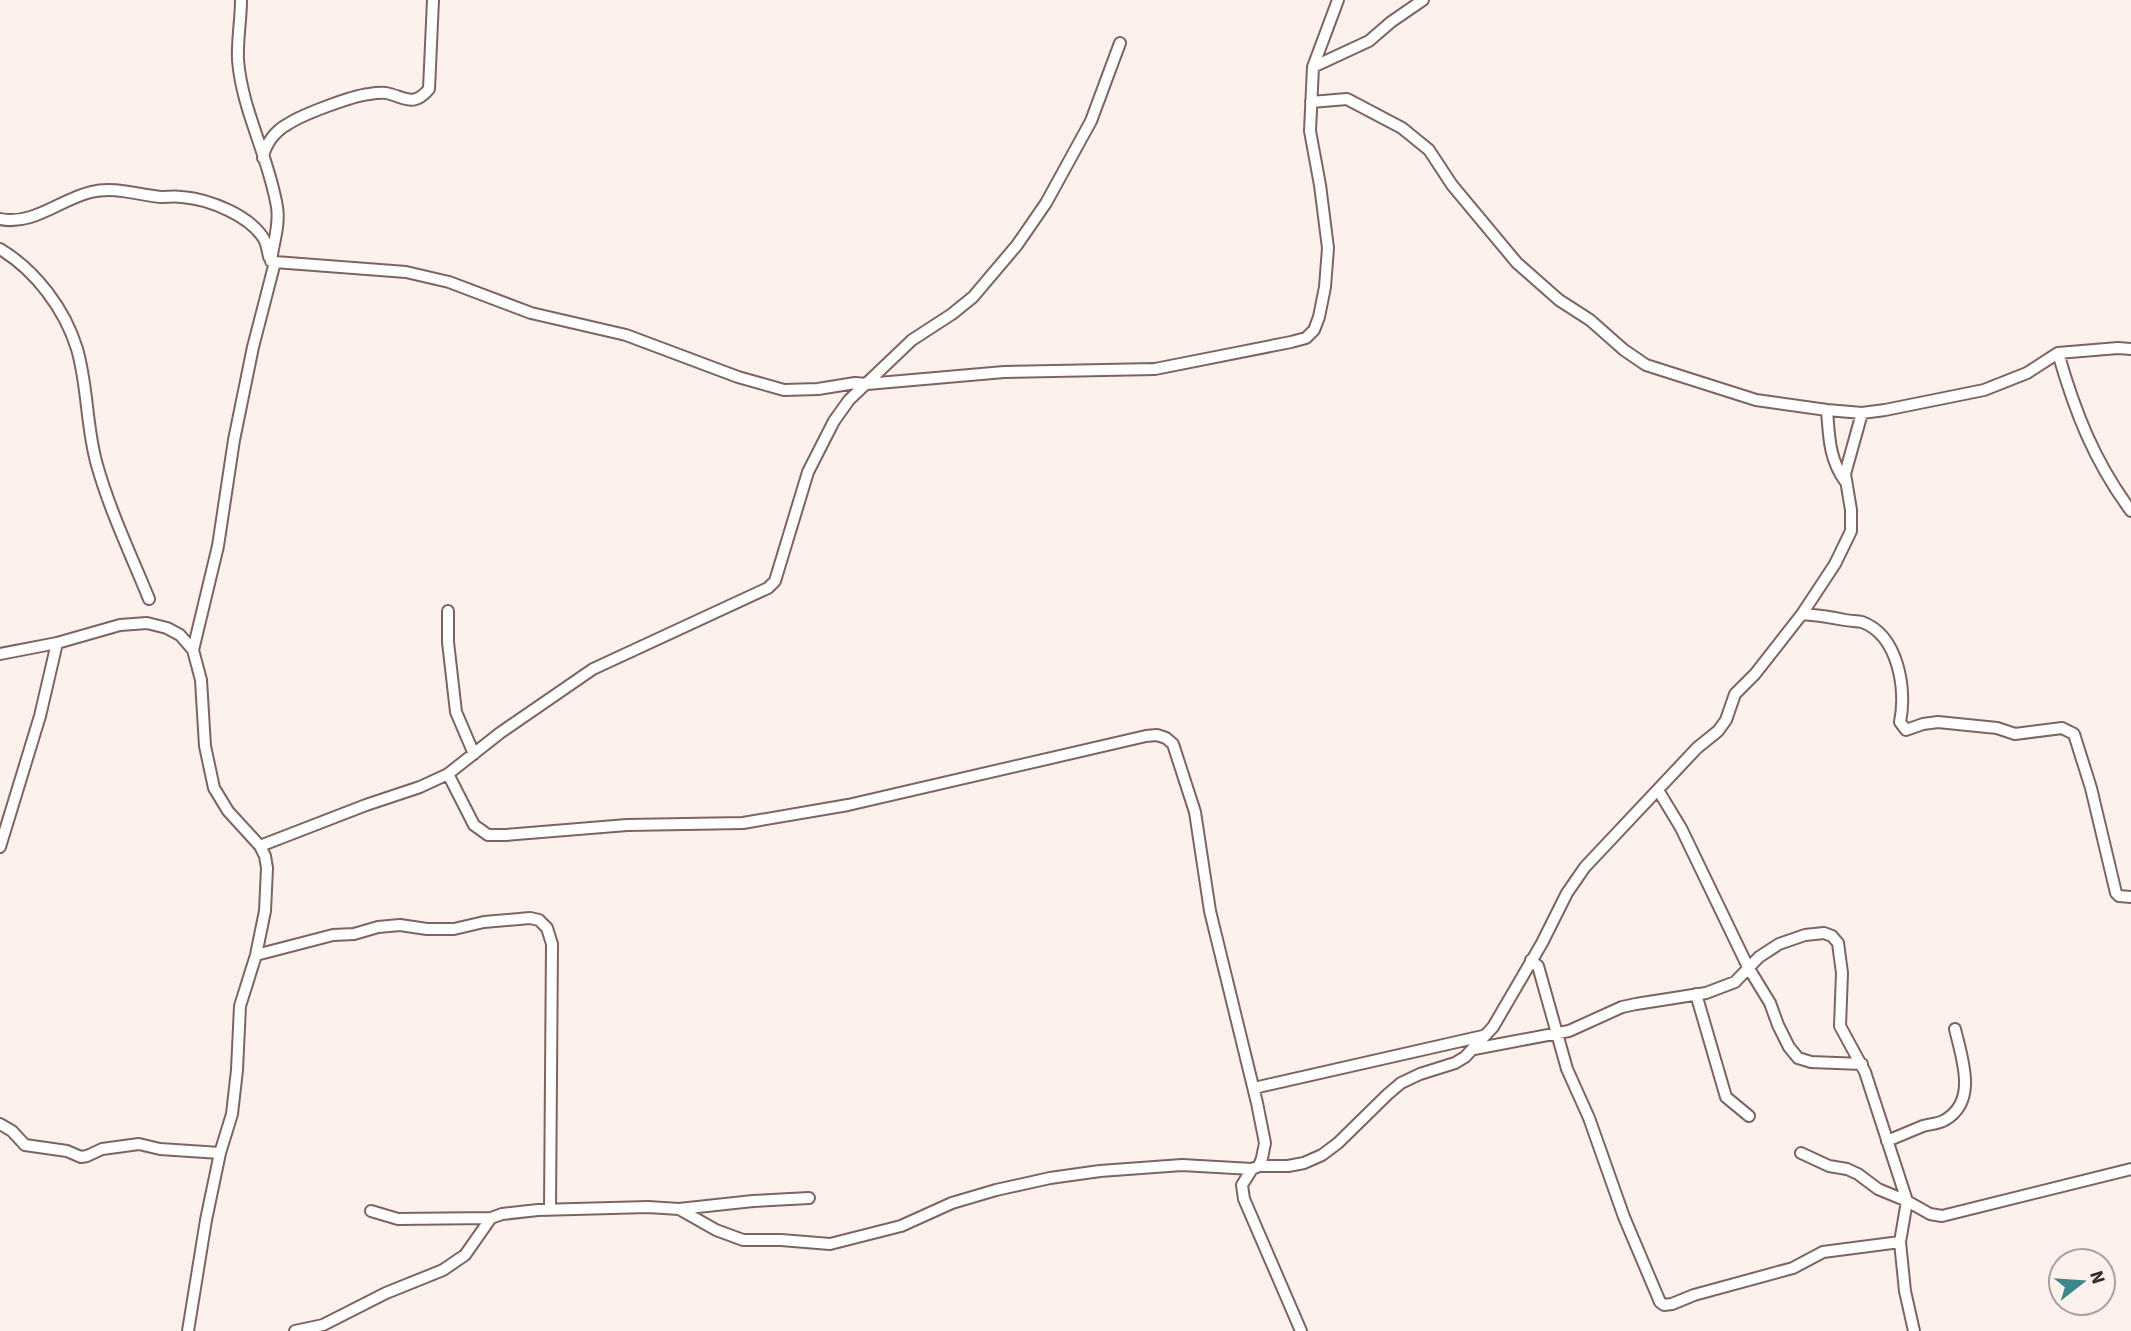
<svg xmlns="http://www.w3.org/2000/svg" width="2131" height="1331" viewBox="0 0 2131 1331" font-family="'Source Sans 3',sans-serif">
	<rect width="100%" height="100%" fill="#fcf1ed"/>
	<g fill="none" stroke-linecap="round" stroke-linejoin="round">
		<g stroke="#7d655d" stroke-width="14">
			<path id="minor" d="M 1313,67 L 1338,0
				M 1311,102 L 1347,99 L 1402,128 L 1429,150 L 1452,185 L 1517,263 L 1559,300 L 1590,320 L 1624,350 L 1646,365 L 1756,400 L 1827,410 L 1862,413 L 1885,410 L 1984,390 L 2027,373 L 2058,353 L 2118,348 L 2131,349
				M 263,158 C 265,144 275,131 288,124 C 303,114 352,96 369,94 C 375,93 381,92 386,93 C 405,97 413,108 429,89 L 433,0
				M 0,219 C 33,226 61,199 91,192 C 115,186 138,195 161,197 C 168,197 175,196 182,197 C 209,199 252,216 265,241 C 267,246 268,252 269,257
				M 0,249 C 35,270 65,309 77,349 C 88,386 86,427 97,465 C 110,511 131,555 149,599
				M 275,262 L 406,272 L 449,282 L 531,313 L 626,335 L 738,377 L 784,390 L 818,389 L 855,383 L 867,384 L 1004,372 L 1155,369 L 1291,342 L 1306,338 L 1314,330 L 1319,317 L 1325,287 L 1328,248 L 1320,185 L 1310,131 L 1313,67 L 1369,41 L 1391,22 L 1423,0
				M 2058,353 C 2075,412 2094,461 2131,511
				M 1827,410 C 1829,436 1829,459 1845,481
				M 448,611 L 448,642 L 456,712 L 474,754
				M 1802,614 C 1816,615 1831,617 1845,620 C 1850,621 1857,621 1862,622 C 1898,635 1907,689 1900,722 L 1906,730 L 1923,724 L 1938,722 L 1997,728 L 2015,734 L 2062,728 L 2074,734 L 2091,788 L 2116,893 L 2119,896 L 2131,897
				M 193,650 L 218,546 L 234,440 L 253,347 L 275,262 L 271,261 C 273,244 280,225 277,207 C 269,157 242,111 238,60 C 237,40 241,20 241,0
				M 0,654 L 57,643 L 120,625 L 147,623 L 167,628 L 180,635 L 193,650 L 201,680 L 205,746 L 214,788 L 228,811 L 260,846 L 265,856 L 267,868 L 265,911 L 256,955 L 240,1006 L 237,1070 L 232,1114 L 220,1153 L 206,1220 L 188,1331
				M 448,774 L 474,825 L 488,835 L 506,835 L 627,825 L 743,823 L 848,805 L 1146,736 L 1157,735 L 1166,738 L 1173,744 L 1195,812 L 1210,911 L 1257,1103 L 1265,1143 L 1262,1158 L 1259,1166
				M 1658,790 L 1681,828 L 1748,967 L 1770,1003 L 1778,1025 L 1789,1047 L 1798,1058 L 1811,1062 L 1862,1064
				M 260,846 L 366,805 L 420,787 L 448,774 L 500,733 L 593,669 L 768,588 L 775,581 L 808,472 L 834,421 L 849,400 L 912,340 L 952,314 L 973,297 L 1017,245 L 1046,203 L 1091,121 L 1120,43
				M 0,847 L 40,716 L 57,643
				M 256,955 L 333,935 L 354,934 L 378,927 L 400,925 L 427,929 L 454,929 L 484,922 L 530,918 L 539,920 L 547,928 L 552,944 L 550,1210
				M 1531,960 L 1538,966 L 1567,1069 L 1589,1118 L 1624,1217 L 1660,1302 L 1664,1305 L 1672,1304 L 1694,1295 L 1793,1268 L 1823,1252 L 1900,1242
				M 1696,994 L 1726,1097 L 1749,1116
				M 1474,1049 L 1569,1031 L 1622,1007 L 1636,1004 L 1706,993 L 1735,982 L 1759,957 L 1779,944 L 1805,935 L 1824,933 L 1832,936 L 1838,943 L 1842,973 L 1840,1026 L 1865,1072 L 1907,1201 L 1900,1242 L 1905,1291 L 1914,1331
				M 1254,1088 L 1483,1036
				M 0,1124 L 12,1131 L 25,1145 L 67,1151 L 81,1157 L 87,1156 L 102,1149 L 139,1144 L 160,1149 L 220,1153
				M 1887,1141 C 1899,1136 1911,1131 1923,1126 C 1930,1124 1938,1124 1945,1120 C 1978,1101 1962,1059 1955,1029
				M 1801,1153 L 1829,1166 L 1847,1169 L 1858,1174 L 1878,1189 L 1907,1201 L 1930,1214 L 1942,1216 L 2131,1169
				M 1252,1169 L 1242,1185 L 1244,1199 L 1301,1331
				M 679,1209 L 753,1201 L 809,1198
				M 371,1211 L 398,1219 L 491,1218
				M 295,1331 L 323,1325 L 386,1293 L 443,1270 L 465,1255 L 491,1218 L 502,1214 L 538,1210 L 648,1207 L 679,1209 L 716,1230 L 743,1240 L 781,1240 L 830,1244 L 901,1226 L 952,1203 L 996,1190 L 1050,1178 L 1100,1171 L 1182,1165 L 1252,1169 L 1259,1166 L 1288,1166 L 1304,1163 L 1322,1155 L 1338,1143 L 1388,1094 L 1401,1083 L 1420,1074 L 1455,1063 L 1465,1057 L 1493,1027 L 1542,943 L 1567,893 L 1585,867 L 1697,748 L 1718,731 L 1726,720 L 1735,694 L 1755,674 L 1802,614 L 1835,564 L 1851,531 L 1851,510 L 1845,474 L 1862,413"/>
		</g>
		<use href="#minor" stroke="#fff" stroke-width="10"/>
	</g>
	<g transform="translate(2082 1282) rotate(73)"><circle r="33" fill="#fcf1ed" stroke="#aca19e" stroke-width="2"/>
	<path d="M0-5L12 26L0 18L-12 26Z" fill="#3e868a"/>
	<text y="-10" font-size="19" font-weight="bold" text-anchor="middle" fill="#342a27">N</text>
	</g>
</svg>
